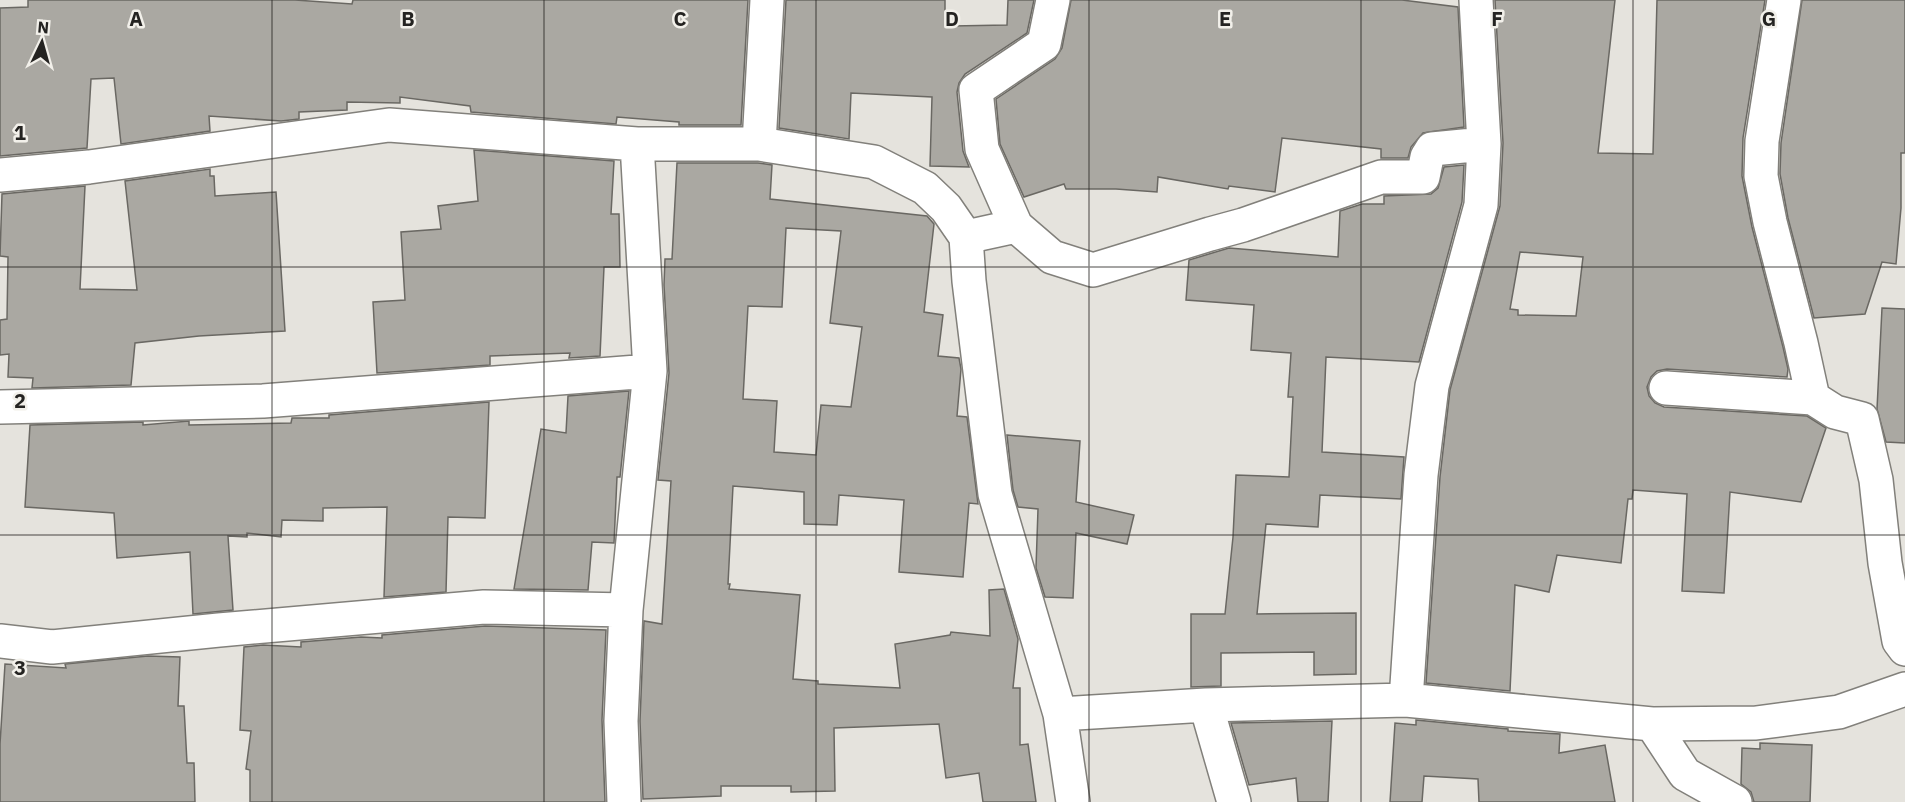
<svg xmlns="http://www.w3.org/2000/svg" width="1905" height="802" viewBox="0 0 1905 802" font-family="'IBM Plex Sans',sans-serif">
	<rect width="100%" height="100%" fill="#e5e3dd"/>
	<path fill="#aaa8a2" stroke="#6a6863" stroke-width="1.5" fill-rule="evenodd" d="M 28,0 L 295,0 L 352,4 L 353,0 L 748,0 L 741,125 L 679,125 L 679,122 L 617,117 L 616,124 L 471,112 L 470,106 L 400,97 L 400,103 L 347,102 L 347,110 L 299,112 L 299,119 L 281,121 L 209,116 L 210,131 L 121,144 L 114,78 L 91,79 L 87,148 L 0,156 L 0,8 L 28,7 Z
		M 786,0 L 945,0 L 945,18 L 952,18 L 952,26 L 1007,25 L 1008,0 L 1034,0 L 1027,33 L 965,74 L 959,83 L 957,92 L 963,151 L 969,167 L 930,166 L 932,97 L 851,93 L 849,139 L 779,128 Z
		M 1071,0 L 1402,0 L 1458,7 L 1464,127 L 1423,133 L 1411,147 L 1408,158 L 1381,158 L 1381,149 L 1282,138 L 1275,192 L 1229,186 L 1228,189 L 1158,177 L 1157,192 L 1116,189 L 1066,189 L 1064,184 L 1024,197 L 1000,144 L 996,99 L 1055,59 L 1062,48 Z
		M 1495,0 L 1615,0 L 1598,153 L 1653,154 L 1657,0 L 1765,0 L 1743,138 L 1742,176 L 1752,227 L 1783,347 L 1788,369 L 1787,377 L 1667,369 L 1657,371 L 1651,377 L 1647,387 L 1649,396 L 1655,403 L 1664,407 L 1807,416 L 1826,428 L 1801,502 L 1730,492 L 1724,593 L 1682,591 L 1687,494 L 1633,490 L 1632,499 L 1628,499 L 1621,563 L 1557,555 L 1549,592 L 1515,585 L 1510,691 L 1426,683 L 1440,477 L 1450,390 L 1500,206 L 1503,143 ZM 1520,252 L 1583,257 L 1576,316 L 1518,315 L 1518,310 L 1510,309 Z
		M 1802,0 L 1905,0 L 1905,153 L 1901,153 L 1901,208 L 1896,264 L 1882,262 L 1865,314 L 1814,318 L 1788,218 L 1780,174 L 1781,143 Z
		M 474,150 L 614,161 L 611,214 L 619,214 L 620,267 L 604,267 L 600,356 L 569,358 L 570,353 L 490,356 L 490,365 L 377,373 L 373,302 L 405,300 L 401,232 L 441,229 L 438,206 L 478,201 Z
		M 677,163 L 758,163 L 772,165 L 770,199 L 927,216 L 934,224 L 924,312 L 943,315 L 938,356 L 959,358 L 961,369 L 957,416 L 967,417 L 978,504 L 969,503 L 963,577 L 899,572 L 904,500 L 839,495 L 837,525 L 804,524 L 804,492 L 733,486 L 728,584 L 730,584 L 729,589 L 800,595 L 793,679 L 818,681 L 818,684 L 900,688 L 895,644 L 950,635 L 951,632 L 990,636 L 989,590 L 1004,589 L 1018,639 L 1013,688 L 1020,688 L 1020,745 L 1028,744 L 1036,802 L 983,802 L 979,773 L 946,778 L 939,724 L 834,728 L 835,791 L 791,792 L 791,786 L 721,786 L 721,796 L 643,799 L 640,721 L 644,621 L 662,624 L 671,481 L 658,480 L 669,373 L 664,285 L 665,259 L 672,259 ZM 786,228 L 841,231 L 830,323 L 862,327 L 851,407 L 821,405 L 816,455 L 774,452 L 777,401 L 743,399 L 748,306 L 782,307 Z
		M 1464,165 L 1462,202 L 1419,362 L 1326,357 L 1322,452 L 1404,457 L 1401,499 L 1320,495 L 1318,527 L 1266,524 L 1257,614 L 1356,613 L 1356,674 L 1314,675 L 1314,652 L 1221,653 L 1221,686 L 1191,687 L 1191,614 L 1225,614 L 1233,537 L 1236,475 L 1289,477 L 1293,397 L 1288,397 L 1291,353 L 1251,350 L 1254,305 L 1186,300 L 1189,260 L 1229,248 L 1338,257 L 1340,211 L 1362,204 L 1384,204 L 1384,196 L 1431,194 L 1438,188 L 1444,167 Z
		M 210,169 L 210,176 L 214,176 L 215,196 L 276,192 L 285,331 L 199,336 L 135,343 L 131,385 L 32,388 L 33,378 L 8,377 L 9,354 L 0,355 L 0,320 L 7,319 L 8,257 L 0,256 L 2,194 L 85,186 L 80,289 L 137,290 L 125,181 Z
		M 1882,308 L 1905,309 L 1905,443 L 1886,442 L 1877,409 Z
		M 629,391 L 620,477 L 617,477 L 614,543 L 592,542 L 588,590 L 514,589 L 541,429 L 566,433 L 568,396 Z
		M 489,402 L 485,518 L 448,517 L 446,592 L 384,597 L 387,507 L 323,508 L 323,521 L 282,520 L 281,537 L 247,533 L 247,537 L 228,536 L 233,610 L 193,614 L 190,552 L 117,558 L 114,513 L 25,507 L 30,425 L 143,422 L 143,425 L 189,421 L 189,425 L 291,423 L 292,418 L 329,418 L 329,415 Z
		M 1007,435 L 1080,441 L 1076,502 L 1134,515 L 1127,544 L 1076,533 L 1073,598 L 1045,597 L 1036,568 L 1038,509 L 1018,507 L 1013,490 Z
		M 485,626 L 606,630 L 602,720 L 605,802 L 250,802 L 250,770 L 246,769 L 251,731 L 240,730 L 244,647 L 263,645 L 301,647 L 301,642 L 361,637 L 382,638 L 382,635 Z
		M 148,656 L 180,657 L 178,706 L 184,706 L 187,763 L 194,763 L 195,802 L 0,802 L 0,744 L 5,664 L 66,668 L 65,664 Z
		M 1416,720 L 1508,729 L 1508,731 L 1560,734 L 1559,753 L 1605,745 L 1615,802 L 1479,802 L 1478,779 L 1424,776 L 1422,802 L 1390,802 L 1395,723 L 1416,725 Z
		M 1332,721 L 1328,802 L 1298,802 L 1296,778 L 1249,785 L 1231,723 Z
		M 1760,743 L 1812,745 L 1810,802 L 1754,802 L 1751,792 L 1741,784 L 1742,748 L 1760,749 Z"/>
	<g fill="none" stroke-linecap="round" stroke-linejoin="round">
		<g stroke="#82807b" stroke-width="36">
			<path id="street" d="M 1784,0 L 1762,141 L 1761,176 L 1770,222 L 1801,343 L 1813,398
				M 759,144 L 767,0
				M 0,175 L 89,167 L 389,125 L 637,144 L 759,144 L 874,162 L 925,188 L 946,208 L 966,237 L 969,281 L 995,494 L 1060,714 L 1073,802
				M 1016,226 L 982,149 L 976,90 L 1044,44 L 1053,0
				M 966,237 L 1016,226 L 1052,257 L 1093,270 L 1210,234 L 1243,225 L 1381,177 L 1423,177 L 1427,157 L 1432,149 L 1484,144
				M 1666,388 L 1813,398 L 1835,412 L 1862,419 L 1876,480 L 1885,563 L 1899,641 L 1905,649
				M 0,407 L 263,401 L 650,371
				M 0,641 L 52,647 L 219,630 L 484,607 L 626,610
				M 1406,700 L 1421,475 L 1432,386 L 1481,205 L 1484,144 L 1476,0
				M 1206,705 L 1234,802
				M 1060,714 L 1206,705 L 1406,700 L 1652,724 L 1756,723 L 1839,712 L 1905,689
				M 1652,724 L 1685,774 L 1735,802
				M 624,802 L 621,721 L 626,610 L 650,371 L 637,144"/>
		</g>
		<use href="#street" stroke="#fff" stroke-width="33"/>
	</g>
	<path fill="none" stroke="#242321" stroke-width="1.5" stroke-opacity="0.55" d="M 272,0 L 272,802M 544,0 L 544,802M 816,0 L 816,802M 1089,0 L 1089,802M 1361,0 L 1361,802M 1633,0 L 1633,802M 0,267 L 1905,267M 0,535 L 1905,535"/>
	<g font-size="20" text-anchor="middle" font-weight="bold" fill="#242321" stroke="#f2f0ea" stroke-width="5" stroke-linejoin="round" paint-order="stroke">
		<text x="136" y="26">A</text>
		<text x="408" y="26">B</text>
		<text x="680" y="26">C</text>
		<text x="952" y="26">D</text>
		<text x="1225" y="26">E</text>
		<text x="1497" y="26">F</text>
		<text x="1769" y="26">G</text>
		<text x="20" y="140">1</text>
		<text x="20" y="408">2</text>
		<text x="20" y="675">3</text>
	</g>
	<g transform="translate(42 42) rotate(5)" stroke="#f2f0ea" stroke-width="4.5" paint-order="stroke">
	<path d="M0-4.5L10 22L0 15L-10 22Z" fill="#242321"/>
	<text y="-9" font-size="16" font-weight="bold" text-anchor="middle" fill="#242321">N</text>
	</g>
</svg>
